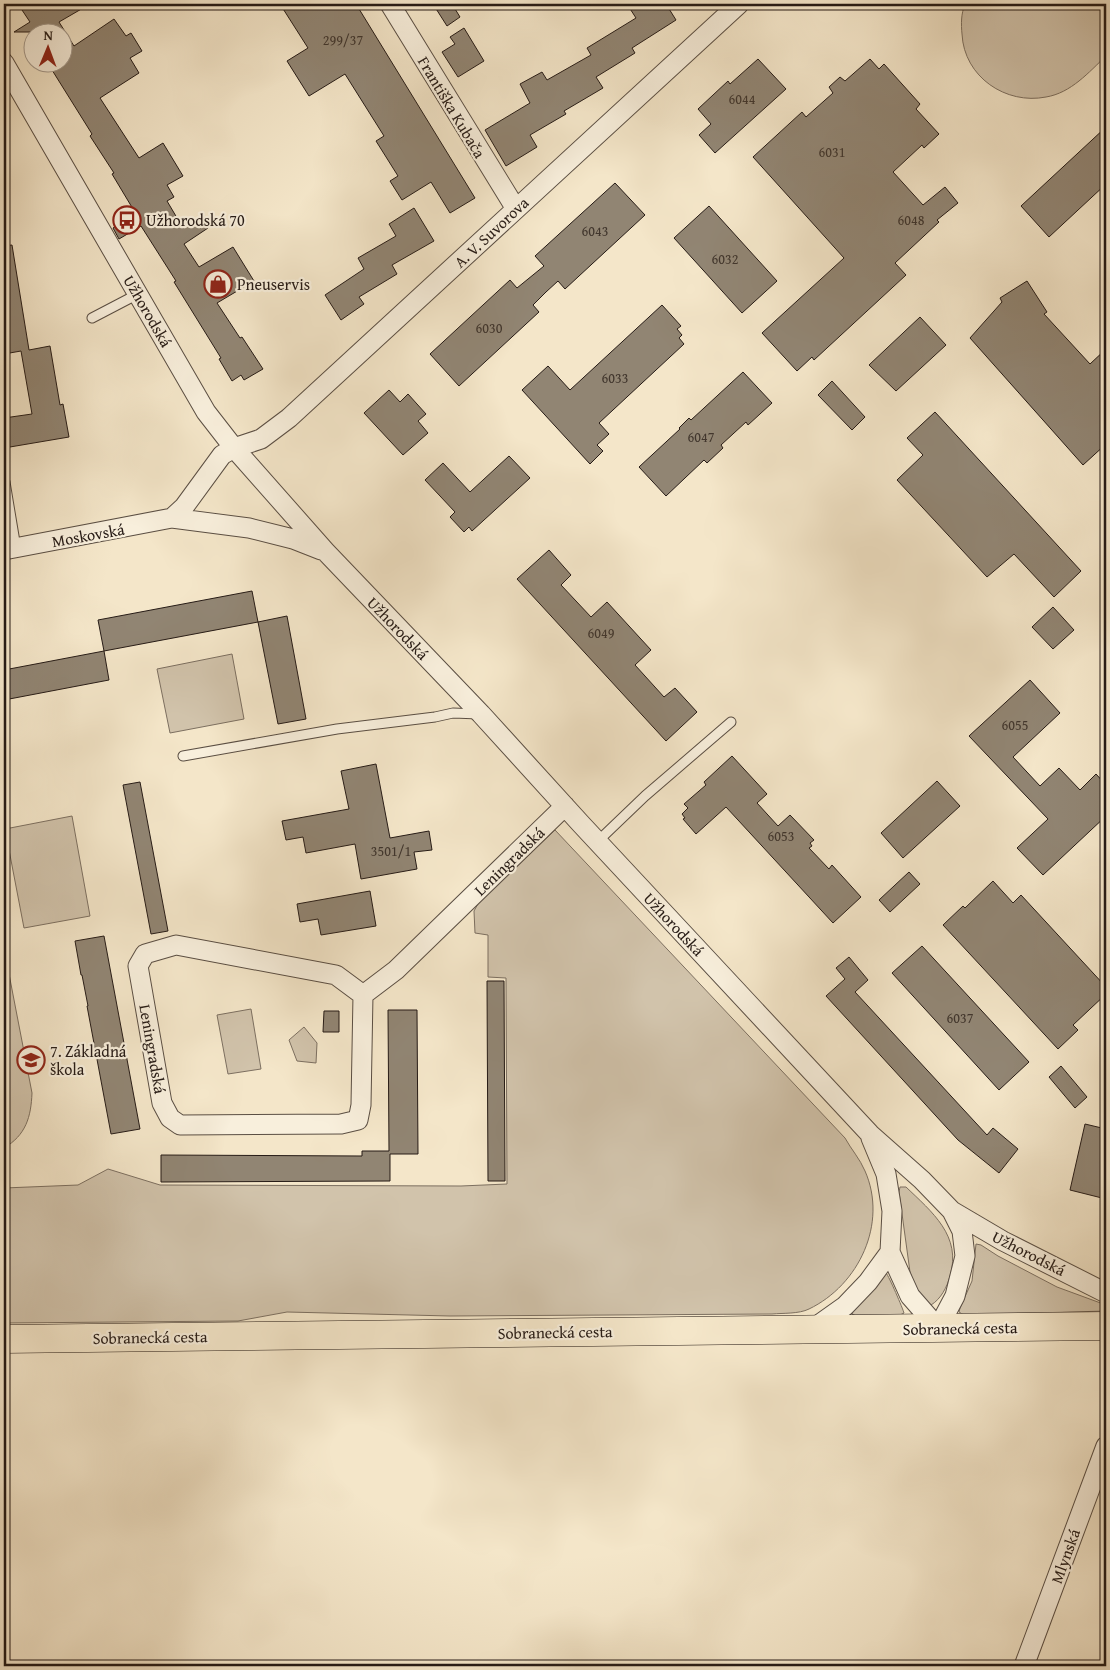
<svg xmlns="http://www.w3.org/2000/svg" width="1110" height="1670" viewBox="0 0 1110 1670" font-family="'Gentium Book Plus',serif">
	<rect width="100%" height="100%" fill="#f4e6c9"/>
	<filter id="stains"><feTurbulence type="fractalNoise" baseFrequency=".004" numOctaves="4"/><feColorMatrix values="0 0 0 0 .2 0 0 0 0 .09 0 0 0 0 .02 0 0 0 .5 -.17"/></filter>
	<radialGradient id="worn" r=".72"><stop offset=".6" stop-color="#630" stop-opacity="0"/><stop offset="1" stop-color="#630" stop-opacity=".3"/></radialGradient>
	<path fill="#d1c3ab" stroke="#7c6f60" d="M 965,4 L 1106,4 L 1106,56 C 1089,72 1071,93 1046,97 C 1006,105 964,77 962,34 C 961,24 961,14 965,4 Z
		M 232,654 L 244,719 L 170,733 L 157,669 Z
		M 72,816 L 90,916 L 24,928 L 5,829 Z
		M 555,830 L 845,1138 C 851,1149 860,1159 865,1171 C 888,1223 859,1285 809,1309 C 799,1314 783,1313 772,1314 L 450,1316 L 287,1312 L 238,1321 L 4,1323 L 4,1188 L 78,1185 L 108,1169 L 160,1185 L 461,1186 L 507,1184 L 506,978 L 488,977 L 488,935 L 475,933 L 474,911 L 479,902 Z
		M 4,948 L 32,1093 C 31,1117 26,1135 4,1148 Z
		M 251,1009 L 261,1069 L 228,1074 L 217,1015 Z
		M 304,1027 L 317,1043 L 316,1063 L 297,1061 L 289,1040 Z
		M 900,1187 L 906,1187 C 932,1212 962,1236 950,1276 C 947,1287 941,1299 931,1305 C 920,1298 914,1285 910,1272 L 899,1192 Z
		M 976,1244 L 981,1245 L 998,1256 L 1057,1287 L 1106,1305 L 1106,1311 L 964,1315 L 959,1312 L 960,1308 L 972,1281 Z
		M 886,1273 C 889,1276 903,1309 904,1313 L 900,1315 L 856,1316 L 852,1314 L 854,1309 L 865,1299 L 883,1275 Z"/>
	<path fill="#918573" stroke="#261b16" d="M 18,4 L 90,4 L 59,22 L 74,46 L 114,19 L 126,36 L 131,33 L 142,51 L 130,58 L 139,73 L 100,98 L 139,158 L 163,143 L 183,176 L 167,185 L 174,197 L 167,201 L 183,228 L 201,217 L 208,228 L 184,244 L 199,267 L 233,247 L 254,281 L 217,303 L 240,338 L 242,337 L 263,369 L 244,380 L 241,375 L 232,381 L 219,359 L 221,358 L 174,282 L 176,281 L 141,226 L 119,239 L 113,228 L 135,214 L 132,210 L 133,209 L 112,174 L 114,173 L 90,136 L 92,134 L 47,62 L 62,62 L 62,32 L 14,32 L 30,22 Z
		M 280,4 L 356,4 L 475,198 L 450,213 L 431,182 L 402,200 L 390,181 L 398,176 L 376,141 L 384,136 L 345,74 L 309,96 L 287,61 L 308,48 Z
		M 433,4 L 452,4 L 460,17 L 447,26 Z
		M 627,4 L 666,4 L 676,20 L 632,48 L 635,53 L 596,77 L 603,88 L 564,111 L 566,114 L 530,135 L 537,147 L 506,166 L 485,130 L 530,103 L 520,84 L 542,72 L 547,80 L 591,55 L 587,48 L 636,18 Z
		M 464,28 L 484,61 L 458,77 L 442,52 L 455,44 L 450,37 Z
		M 758,59 L 786,89 L 715,153 L 699,135 L 711,124 L 698,109 L 728,81 L 730,84 Z
		M 870,59 L 879,69 L 884,64 L 920,104 L 916,109 L 939,134 L 924,148 L 922,145 L 893,172 L 923,205 L 945,187 L 958,203 L 937,220 L 939,222 L 895,263 L 906,275 L 814,360 L 812,357 L 797,371 L 762,333 L 844,258 L 753,157 L 802,112 L 806,117 L 833,93 L 829,87 L 840,77 L 845,81 Z
		M 1106,127 L 1106,184 L 1049,237 L 1021,206 Z
		M 615,183 L 645,215 L 565,289 L 558,281 L 546,292 L 533,305 L 539,312 L 459,386 L 430,354 L 510,280 L 517,288 L 544,266 L 535,256 Z
		M 709,206 L 777,281 L 742,313 L 674,238 Z
		M 414,208 L 434,241 L 392,265 L 397,274 L 359,297 L 364,304 L 341,320 L 325,295 L 364,269 L 358,258 L 396,236 L 389,224 Z
		M 12,245 L 29,350 L 50,346 L 60,405 L 63,404 L 69,437 L 4,448 L 4,418 L 32,414 L 21,351 L 4,354 L 4,246 Z
		M 1027,281 L 1047,312 L 1044,314 L 1090,364 L 1106,349 L 1106,444 L 1083,465 L 970,338 L 1002,302 L 1000,298 Z
		M 662,305 L 681,326 L 677,329 L 682,335 L 679,338 L 684,344 L 599,423 L 609,434 L 597,445 L 603,451 L 590,464 L 522,390 L 548,366 L 570,390 Z
		M 920,317 L 946,345 L 896,391 L 869,365 Z
		M 743,372 L 772,403 L 748,425 L 746,422 L 721,445 L 723,448 L 707,463 L 704,460 L 666,496 L 639,467 L 680,429 L 679,428 L 689,418 L 691,420 Z
		M 832,381 L 865,417 L 852,430 L 818,395 Z
		M 389,390 L 400,402 L 408,394 L 426,414 L 418,421 L 428,433 L 403,455 L 364,413 Z
		M 935,412 L 1081,571 L 1054,597 L 1014,554 L 987,577 L 897,480 L 923,455 L 907,438 Z
		M 509,456 L 530,478 L 472,531 L 469,527 L 464,532 L 450,517 L 455,512 L 425,480 L 443,463 L 470,492 Z
		M 549,550 L 571,575 L 561,585 L 591,617 L 607,602 L 651,650 L 635,665 L 664,697 L 675,688 L 697,712 L 666,741 L 517,579 Z
		M 252,591 L 258,622 L 104,651 L 98,620 Z
		M 1053,607 L 1074,630 L 1053,649 L 1032,627 Z
		M 287,616 L 306,719 L 278,724 L 258,622 Z
		M 104,651 L 109,680 L 4,700 L 4,670 Z
		M 1030,680 L 1060,713 L 1013,757 L 1040,786 L 1059,768 L 1080,790 L 1096,774 L 1106,785 L 1106,816 L 1043,875 L 1017,848 L 1048,819 L 969,736 Z
		M 732,756 L 767,794 L 757,803 L 778,826 L 790,815 L 814,840 L 810,843 L 812,846 L 809,848 L 829,869 L 832,865 L 861,897 L 833,923 L 726,807 L 696,834 L 683,819 L 685,818 L 682,814 L 688,808 L 684,804 L 706,785 L 704,782 Z
		M 376,764 L 390,838 L 429,831 L 432,850 L 414,852 L 417,869 L 361,879 L 355,844 L 306,853 L 303,837 L 286,840 L 282,821 L 349,809 L 341,771 Z
		M 937,781 L 960,806 L 903,858 L 881,833 Z
		M 140,782 L 168,931 L 151,934 L 123,785 Z
		M 909,872 L 920,884 L 890,912 L 879,900 Z
		M 993,881 L 1013,903 L 1021,895 L 1106,987 L 1106,994 L 1073,1025 L 1078,1030 L 1058,1049 L 943,925 L 963,906 L 965,908 Z
		M 370,891 L 376,926 L 321,935 L 318,919 L 300,922 L 297,904 Z
		M 104,936 L 140,1129 L 111,1134 L 87,1006 L 88,1006 L 82,975 L 81,975 L 75,941 Z
		M 922,946 L 1029,1062 L 999,1090 L 892,973 Z
		M 849,957 L 868,980 L 855,992 L 987,1135 L 993,1128 L 1018,1149 L 999,1173 L 958,1140 L 826,996 L 845,979 L 836,968 Z
		M 487,981 L 504,981 L 505,1181 L 488,1181 Z
		M 388,1010 L 417,1010 L 418,1154 L 390,1154 L 390,1181 L 161,1182 L 161,1155 L 362,1156 L 362,1151 L 389,1151 Z
		M 324,1011 L 339,1011 L 339,1032 L 323,1032 Z
		M 1061,1066 L 1087,1097 L 1075,1108 L 1049,1077 Z
		M 1085,1124 L 1106,1129 L 1106,1199 L 1070,1190 Z"/>
	<g fill="none" stroke-linecap="round" stroke-linejoin="round">
		<g stroke="#5a4e43" stroke-width="11">
			<path id="service" d="M 92,318 L 138,294
				M 5,482 L 16,548
				M 183,756 L 337,729 L 435,717 L 453,713 L 479,714
				M 597,842 L 645,796 L 731,722"/>
		</g>
		<g stroke="#5a4e43" stroke-width="21">
			<path id="minor" d="M 390,4 L 516,209
				M 4,63 L 206,412 L 234,448 L 325,551 L 481,714 L 581,824 L 870,1134 L 922,1180 L 952,1211 L 1003,1241 L 1106,1293
				M 172,518 L 184,507 L 222,455 L 234,448 L 261,439 L 289,418 L 739,4
				M 4,550 L 172,518 L 249,528 L 293,539 L 321,550
				M 176,945 L 336,975 L 363,995 L 361,1105 L 358,1120 L 341,1124 L 180,1125 L 170,1118 L 162,1103 L 138,966 L 145,954 Z
				M 363,995 L 396,970 L 565,806
				M 871,1138 L 886,1174 L 892,1211 L 890,1252 L 910,1296 L 938,1328 L 955,1296 L 965,1256 L 962,1231 L 952,1211
				M 814,1328 L 845,1306 L 868,1282 L 890,1252
				M 1024,1666 L 1106,1446"/>
		</g>
		<g stroke="#261b16" stroke-width="29">
			<path id="primary" d="M 4,1339 L 1106,1326"/>
		</g>
		<use href="#service" stroke="#f8efdc" stroke-width="9"/>
		<use href="#minor" stroke="#f8efdc" stroke-width="19"/>
		<use href="#primary" stroke="#f4e6c9" stroke-width="28"/>
	</g>
	<defs>
		<g id="bus-ring" transform="scale(1.4375)"><circle r="9.5" fill="#f8efdc" stroke="#8f2418" stroke-width="1.5"/><path d="M-5-6H5V4H4V6H2V4H-2V6H-4V4H-5ZM-3.5-4V0h7V-4ZM-3.5 1.2v1.5H-2V1.2ZM2 1.2v1.5H3.5V1.2Z" fill="#8f2418"/></g>
		<g id="shop-ring" transform="scale(1.4375)"><circle r="9.5" fill="#f8efdc" stroke="#8f2418" stroke-width="1.5"/><path d="M-5-2.5h2.3a2.7 3.5 0 0 1 5.4 0H5L5.5 6h-11ZM-1.5-2.5h3a1.5 2.3 0 0 0-3 0Z" fill="#8f2418"/></g>
		<g id="school-ring" transform="scale(1.4375)"><circle r="9.5" fill="#f8efdc" stroke="#8f2418" stroke-width="1.5"/><path d="M0-5L7-2L0 1L-7-2ZM-4 1L0 2.5L4 1V4Q0 6-4 4Z" fill="#8f2418"/></g>
	</defs>
	<g fill-rule="evenodd">
		<use href="#bus-ring" x="127" y="220"/>
		<use href="#shop-ring" x="218" y="284"/>
		<use href="#school-ring" x="31" y="1060"/>
	</g>
	<g text-anchor="middle" dominant-baseline="central" stroke-width="4.5" stroke-linejoin="round" paint-order="stroke">
		<g font-size="14" fill="#41362d">
			<text x="343" y="40">299/37</text>
			<text x="742" y="99">6044</text>
			<text x="832" y="152">6031</text>
			<text x="911" y="220">6048</text>
			<text x="595" y="231">6043</text>
			<text x="725" y="259">6032</text>
			<text x="489" y="328">6030</text>
			<text x="615" y="378">6033</text>
			<text x="701" y="437">6047</text>
			<text x="601" y="633">6049</text>
			<text x="1015" y="725">6055</text>
			<text x="781" y="836">6053</text>
			<text x="391" y="851">3501/1</text>
			<text x="960" y="1018">6037</text>
		</g>
		<g font-size="16" fill="#261b16" stroke="#f8efdc">
			<text transform="translate(452 107) rotate(59)">Františka Kubača</text>
			<text transform="translate(491 232) rotate(-43)">A. V. Suvorova</text>
			<text transform="translate(148 311) rotate(60)">Užhorodská</text>
			<text transform="translate(88 535) rotate(-10)">Moskovská</text>
			<text transform="translate(398 628) rotate(46)">Užhorodská</text>
			<text transform="translate(509 861) rotate(-44)">Leningradská</text>
			<text transform="translate(674 924) rotate(47)">Užhorodská</text>
			<text transform="translate(153 1049) rotate(80)">Leningradská</text>
			<text transform="translate(1029 1253) rotate(27)">Užhorodská</text>
			<text transform="translate(960 1328) rotate(-1)">Sobranecká cesta</text>
			<text transform="translate(555 1332) rotate(-1)">Sobranecká cesta</text>
			<text transform="translate(150 1337) rotate(-1)">Sobranecká cesta</text>
			<text transform="translate(1065 1556) rotate(-70)">Mlynská</text>
		</g>
		<g font-size="16" fill="#261b16" stroke="#f8efdc" text-anchor="start">
			<text x="146" y="220">Užhorodská 70</text>
			<text x="237" y="284">Pneuservis</text>
			<text x="50" y="1051">7. Základná<tspan x="50" dy="18">škola</tspan></text>
		</g>
	</g>
	<rect width="1110" height="1670" fill="none" stroke="#f4e6c9" stroke-width="20"/>
	<rect x="5" y="5" width="1100" height="1660" fill="none" stroke="#261b16" stroke-width="2.5"/>
	<rect x="10" y="10" width="1090" height="1650" fill="none" stroke="#261b16"/>
	<g transform="translate(48 48) rotate(1)"><circle r="24" fill="#f8efdc" stroke="#a49a8d"/>
	<path d="M0-4L9 19L0 12L-9 19Z" fill="#8f2418"/>
	<text y="-8" font-size="14" font-weight="bold" text-anchor="middle" fill="#261b16">N</text>
	</g>
	<rect width="100%" height="100%" filter="url(#stains)"/>
	<rect width="100%" height="100%" fill="url(#worn)"/>
</svg>
